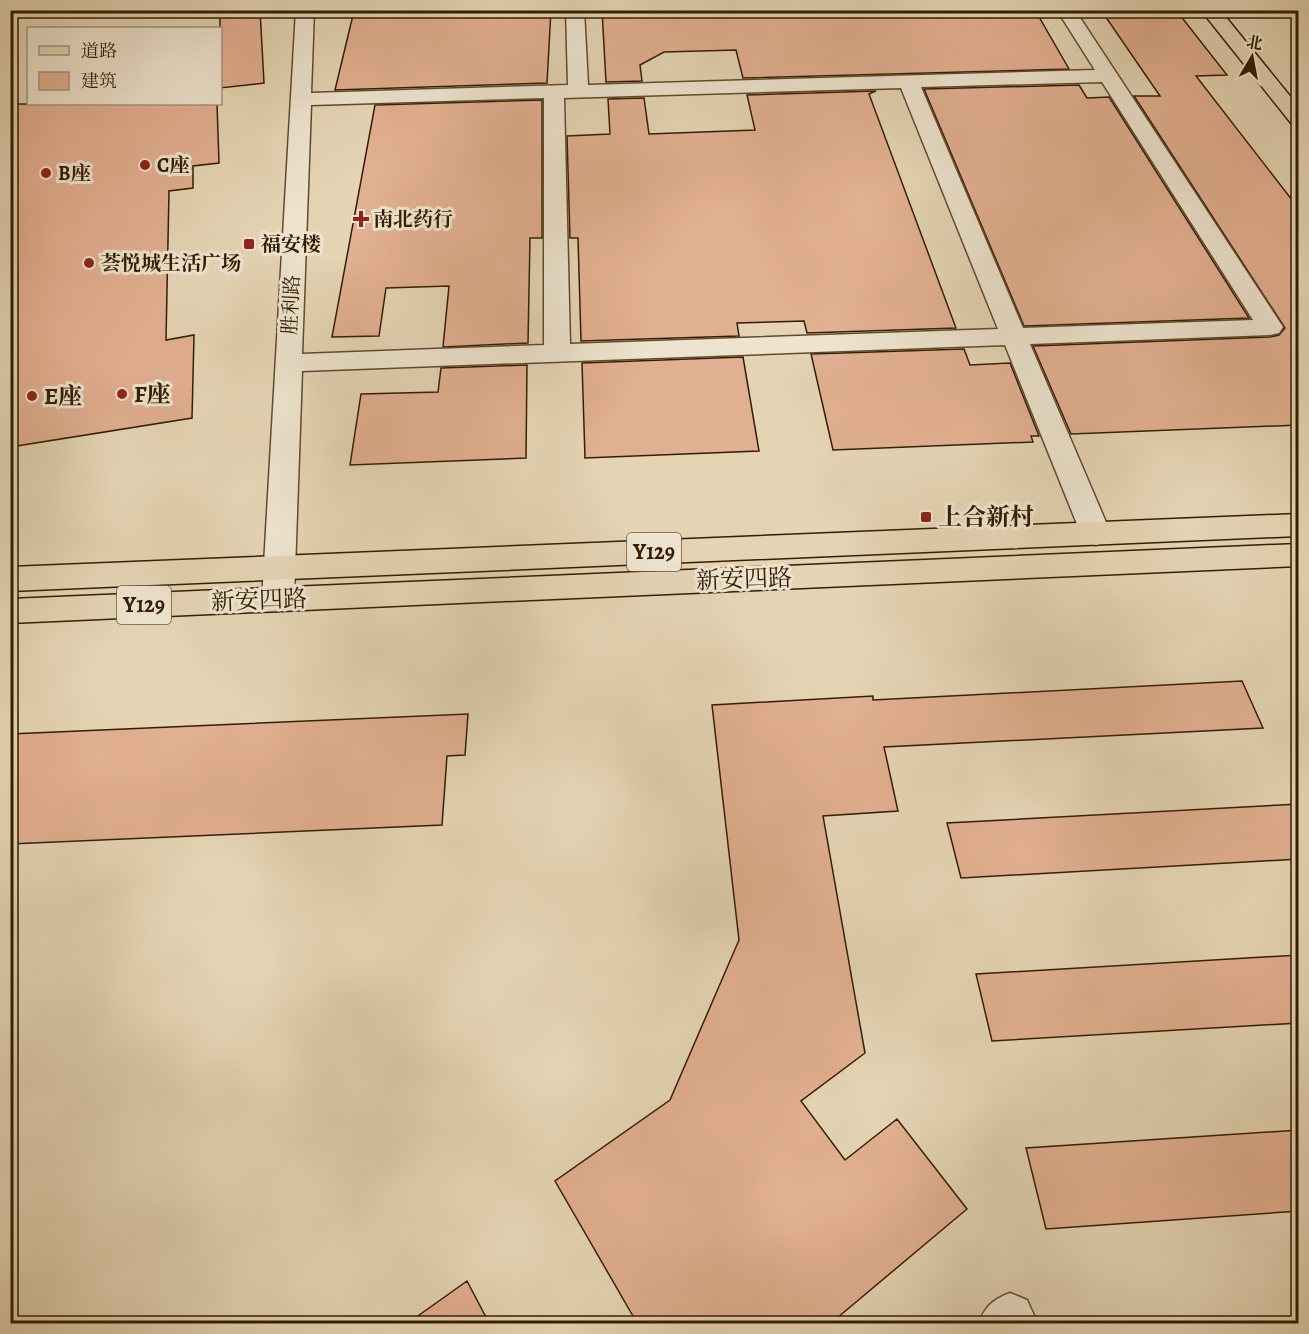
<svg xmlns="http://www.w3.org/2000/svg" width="1309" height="1334" viewBox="0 0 1309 1334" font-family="Alegreya,'Noto Serif SC',serif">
	<rect width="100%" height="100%" fill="#e4d4b4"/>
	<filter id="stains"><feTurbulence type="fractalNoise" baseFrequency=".00333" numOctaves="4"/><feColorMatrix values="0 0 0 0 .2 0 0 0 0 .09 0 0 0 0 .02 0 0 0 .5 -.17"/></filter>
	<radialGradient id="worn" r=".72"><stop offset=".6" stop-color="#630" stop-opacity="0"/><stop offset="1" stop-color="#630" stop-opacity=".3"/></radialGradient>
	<path fill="#e1af91" stroke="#331d00" stroke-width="1.5" d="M 220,10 L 260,10 L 264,83 L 220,88 Z
		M 506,10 L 551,10 L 547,83 L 335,90 L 353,15 Z
		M 602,10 L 1035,10 L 1069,69 L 743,78 L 736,50 L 664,52 L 640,65 L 642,81 L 606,82 Z
		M 1101,10 L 1176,10 L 1227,75 L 1196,76 L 1299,209 L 1299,425 L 1071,434 L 1033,346 L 1270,337 L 1279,335 L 1285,328 L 1134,96 L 1160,96 Z
		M 1079,85 L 1087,98 L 1109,97 L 1249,318 L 1024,326 L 924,89 Z
		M 876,91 L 869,94 L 956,328 L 807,333 L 804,321 L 737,323 L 739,336 L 581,341 L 578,238 L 570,238 L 567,136 L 610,134 L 608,99 L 644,98 L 649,134 L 755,130 L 747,95 Z
		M 542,100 L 542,238 L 530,238 L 528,343 L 443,347 L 449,286 L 386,288 L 379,336 L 332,337 L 375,105 Z
		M 10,104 L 217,104 L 219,163 L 193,166 L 193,188 L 169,191 L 166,340 L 194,335 L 192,418 L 10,447 Z
		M 964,349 L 970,365 L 1010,363 L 1039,436 L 1031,436 L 1033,442 L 833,450 L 811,354 Z
		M 743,357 L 759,451 L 585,458 L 582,363 Z
		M 527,365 L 526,458 L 350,465 L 361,394 L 438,392 L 441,368 Z
		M 1242,681 L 1263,728 L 884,747 L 898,811 L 823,816 L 865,1053 L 801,1101 L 845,1160 L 897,1119 L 967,1209 L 831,1323 L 637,1323 L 555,1181 L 670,1100 L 739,940 L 712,705 L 873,696 L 873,700 Z
		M 468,714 L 465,755 L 447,756 L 442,825 L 10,844 L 10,734 Z
		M 1299,804 L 1299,859 L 961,878 L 947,823 Z
		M 1299,955 L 1299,1023 L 992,1041 L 976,974 Z
		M 1299,1130 L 1299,1211 L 1046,1229 L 1026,1148 Z
		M 467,1281 L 489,1323 L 408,1323 Z"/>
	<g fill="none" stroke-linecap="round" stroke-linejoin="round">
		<g stroke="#5f4b2d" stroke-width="3">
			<path id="minor" d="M 296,10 L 314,10 L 311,93 L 568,85 L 566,10 L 584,10 L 588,85 L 1095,70 L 1057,10 L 1075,10 L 1283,327 L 1279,333 L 1270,335 L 1030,344 L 1111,534 L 1107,542 L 1096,545 L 1085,542 L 1081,534 L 1005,345 L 302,371 L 294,599 L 289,608 L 278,611 L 267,608 L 262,599 ZM 1102,82 L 1253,320 L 1023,328 L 921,87 ZM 901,88 L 998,329 L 570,344 L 564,98 ZM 544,98 L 544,345 L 302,354 L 311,105 Z
				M 1010,1293 L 1027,1300 L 1038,1324 L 978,1324 C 986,1306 992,1300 1010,1293 Z"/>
		</g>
		<g stroke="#331d00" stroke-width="3">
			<path id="major" d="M 1201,10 L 1220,10 L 1298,106 L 1298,125 L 1291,123 Z
				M 1298,514 L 1298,536 L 10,591 L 10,567 Z
				M 1298,544 L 1298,566 L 10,623 L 10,599 Z"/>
		</g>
		<use href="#minor" fill="#ede3ce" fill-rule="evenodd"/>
		<use href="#major" fill="#e4d4b4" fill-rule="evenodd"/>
	</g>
	<g fill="#8f2418" stroke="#ede3ce" stroke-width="2">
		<circle cx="145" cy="165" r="6"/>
		<circle cx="46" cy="173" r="6"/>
		<path d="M358 210h6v6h6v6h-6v6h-6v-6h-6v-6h6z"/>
		<rect x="243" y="238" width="12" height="12" rx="3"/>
		<circle cx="89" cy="263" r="6"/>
		<circle cx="122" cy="394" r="6"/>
		<circle cx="32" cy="396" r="6"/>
		<rect x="920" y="511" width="12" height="12" rx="3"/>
	</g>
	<g text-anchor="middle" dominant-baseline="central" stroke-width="6" stroke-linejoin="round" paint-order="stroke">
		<g font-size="20" font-weight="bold" fill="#331d00" stroke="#ede3ce" text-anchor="start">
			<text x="157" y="165">C座</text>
			<text x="58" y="173">B座</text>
			<text x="373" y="219">南北药行</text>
			<text x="261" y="244">福安楼</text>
			<text x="101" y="263">荟悦城生活广场</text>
		</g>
		<g font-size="20" fill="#331d00" stroke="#ede3ce">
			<text transform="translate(291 305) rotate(-87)">胜利路</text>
		</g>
		<g fill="#ede3ce" stroke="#6b583e" stroke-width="1.5">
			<rect x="627" y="533" width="54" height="38" rx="4.5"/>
			<rect x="117" y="586" width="54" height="38" rx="4.5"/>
		</g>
		<g font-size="22" font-weight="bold" fill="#331d00">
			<text x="654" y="552">Y129</text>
			<text x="144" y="605">Y129</text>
		</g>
		<g font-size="24" font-weight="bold" fill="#331d00" stroke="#ede3ce" text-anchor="start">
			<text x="134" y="394">F座</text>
			<text x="44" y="396">E座</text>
			<text x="938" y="517">上合新村</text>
		</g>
		<g font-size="24" fill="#331d00" stroke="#ede3ce">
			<text transform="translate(744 579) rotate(-2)">新安四路</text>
			<text transform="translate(259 600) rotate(-2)">新安四路</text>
		</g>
	</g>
	<rect width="1309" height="1334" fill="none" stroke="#e4d4b4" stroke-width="36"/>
	<rect x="12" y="12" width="1285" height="1310" fill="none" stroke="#331d00" stroke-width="3"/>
	<rect x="18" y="18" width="1273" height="1298" fill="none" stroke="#331d00" stroke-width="1.5"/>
	<rect x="27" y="27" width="195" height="78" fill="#ede3ce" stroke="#a3947c" stroke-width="1.5"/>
	<rect x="39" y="46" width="30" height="9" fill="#e4d4b4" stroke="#a3947c" stroke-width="1.5"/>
	<text x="81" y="57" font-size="18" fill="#331d00">道路</text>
	<rect x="39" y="72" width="30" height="18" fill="#e1af91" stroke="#a3947c" stroke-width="1.5"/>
	<text x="81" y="87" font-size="18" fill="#331d00">建筑</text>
	<g transform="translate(1252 57) rotate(10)" stroke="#ede3ce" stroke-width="4.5" paint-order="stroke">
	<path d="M0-4.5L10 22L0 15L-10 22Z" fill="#331d00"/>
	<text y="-9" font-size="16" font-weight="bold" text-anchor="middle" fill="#331d00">北</text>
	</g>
	<rect width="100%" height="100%" filter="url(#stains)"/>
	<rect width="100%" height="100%" fill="url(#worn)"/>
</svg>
